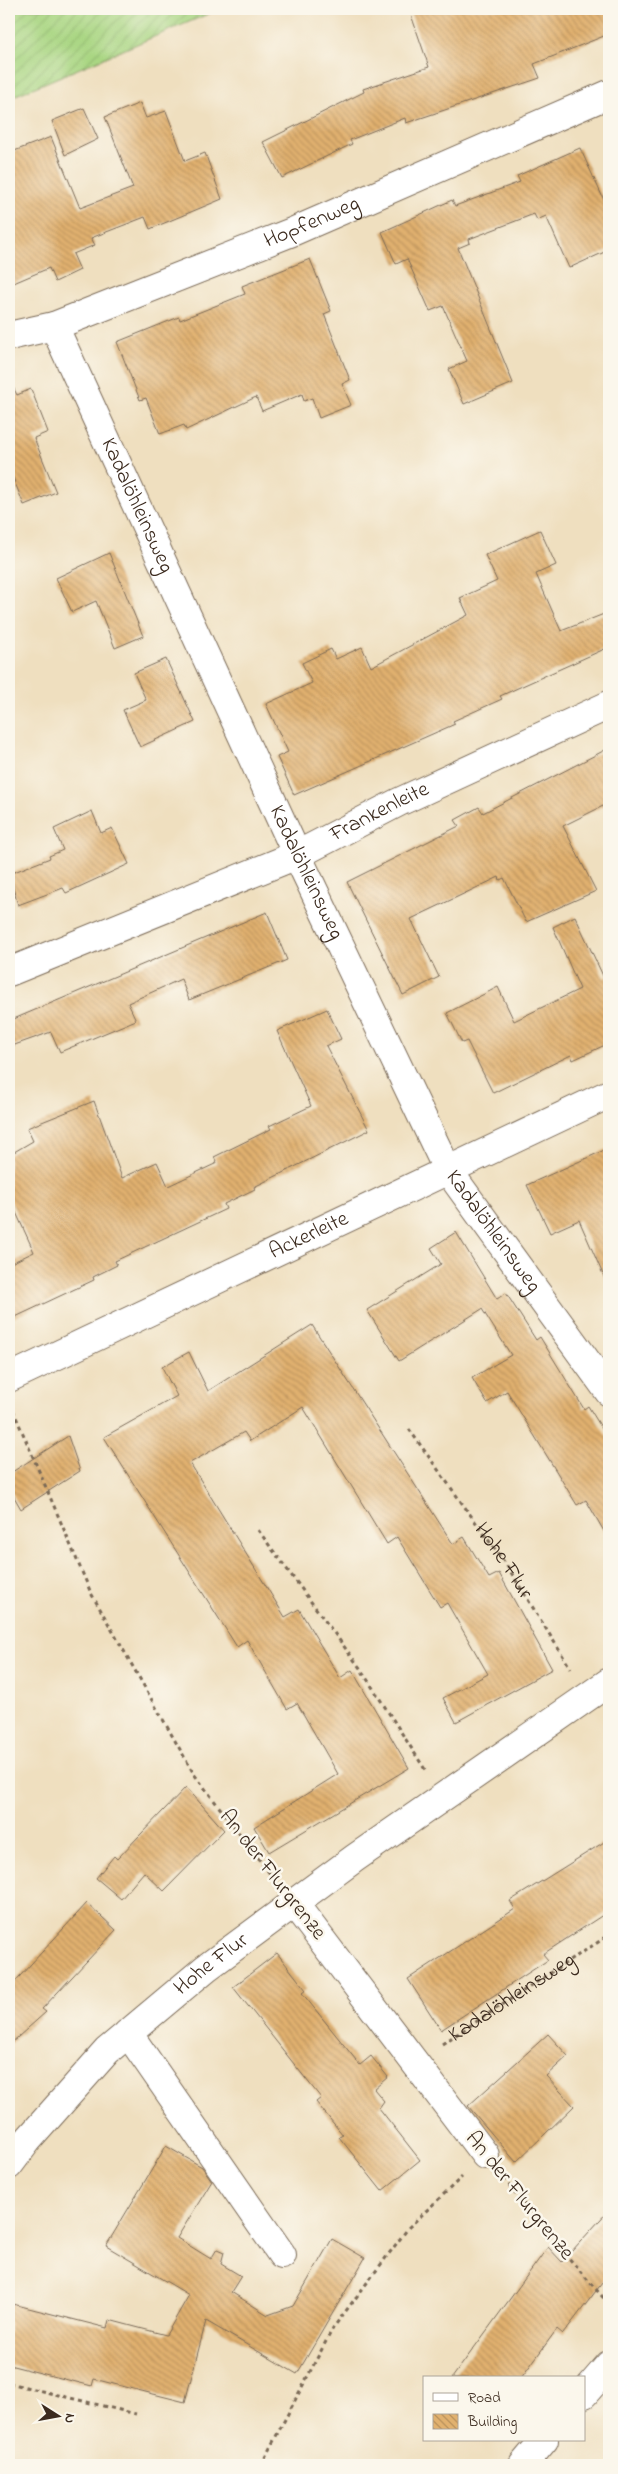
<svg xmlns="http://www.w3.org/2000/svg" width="618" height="2474" viewBox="0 0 618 2474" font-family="'Indie Flower',sans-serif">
	<defs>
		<pattern id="garden-furrows" width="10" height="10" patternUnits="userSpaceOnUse" patternTransform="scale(1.25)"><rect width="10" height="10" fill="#a9d682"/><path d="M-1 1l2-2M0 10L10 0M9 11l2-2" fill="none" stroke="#92b870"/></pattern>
		<pattern id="building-back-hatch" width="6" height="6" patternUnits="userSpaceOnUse" patternTransform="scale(1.25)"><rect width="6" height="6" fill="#e1b16f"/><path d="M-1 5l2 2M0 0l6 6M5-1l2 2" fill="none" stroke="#b8905b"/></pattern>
	</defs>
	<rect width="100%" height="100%" fill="#fbf7ec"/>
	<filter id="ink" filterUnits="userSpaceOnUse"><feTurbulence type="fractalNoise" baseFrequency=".02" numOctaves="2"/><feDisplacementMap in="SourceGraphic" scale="10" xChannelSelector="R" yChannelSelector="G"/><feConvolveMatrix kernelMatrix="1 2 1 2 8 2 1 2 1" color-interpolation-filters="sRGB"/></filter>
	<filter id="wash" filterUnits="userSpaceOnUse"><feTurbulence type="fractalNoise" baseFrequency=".0096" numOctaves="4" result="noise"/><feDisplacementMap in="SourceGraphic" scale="20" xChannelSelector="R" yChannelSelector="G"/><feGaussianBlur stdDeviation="1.12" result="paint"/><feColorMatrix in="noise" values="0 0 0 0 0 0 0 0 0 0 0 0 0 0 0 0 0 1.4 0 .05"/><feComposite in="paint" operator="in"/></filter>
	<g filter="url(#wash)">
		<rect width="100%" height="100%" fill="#efdfbf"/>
		<path fill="url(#garden-furrows)" stroke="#728050" d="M 9,9 L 220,9 L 9,98 Z"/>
		<g id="blocks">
			<path fill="url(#building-back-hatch)" d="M 409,9 L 609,9 L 609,34 L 534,64 L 540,78 L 406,123 L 405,118 L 350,140 L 352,144 L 282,178 L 263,142 L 364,92 L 363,89 L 429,67 Z
				M 140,103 L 146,118 L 166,111 L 185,161 L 205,153 L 222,199 L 150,229 L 145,217 L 91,238 L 95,245 L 73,254 L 80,270 L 55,282 L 49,268 L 9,285 L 9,153 L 51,137 L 80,208 L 133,188 L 105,117 Z
				M 84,108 L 98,139 L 65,155 L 52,121 Z
				M 580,148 L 609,211 L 609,250 L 569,268 L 546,216 L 537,220 L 534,214 L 469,239 L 470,243 L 458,248 L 513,383 L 464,404 L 449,369 L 467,361 L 443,306 L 430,311 L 407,259 L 396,264 L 382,232 L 452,200 L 455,206 L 520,182 L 517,176 Z
				M 310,259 L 331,311 L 324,314 L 350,380 L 342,384 L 351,405 L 319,418 L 312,398 L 304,401 L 302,394 L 262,411 L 256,397 L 186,430 L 184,425 L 160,434 L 146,398 L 140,400 L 117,342 L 179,317 L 180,320 L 245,294 L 242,286 Z
				M 9,379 L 17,395 L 31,389 L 48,432 L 34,438 L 56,492 L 24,505 L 9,468 Z
				M 540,530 L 556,565 L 536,574 L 561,631 L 609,612 L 609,647 L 500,696 L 502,699 L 453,721 L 455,724 L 294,795 L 277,757 L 288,752 L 266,704 L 312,683 L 302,663 L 331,649 L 336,659 L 362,647 L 371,667 L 468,615 L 460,598 L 497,581 L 485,555 Z
				M 109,553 L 143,636 L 115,648 L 96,601 L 72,612 L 56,578 Z
				M 166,659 L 195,722 L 140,747 L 123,710 L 146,700 L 134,673 Z
				M 609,748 L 609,803 L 563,826 L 596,891 L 526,922 L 504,878 L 500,880 L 499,877 L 411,919 L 439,977 L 403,995 L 347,882 L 459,826 L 455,820 L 479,807 L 483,813 Z
				M 92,811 L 101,833 L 112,828 L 129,864 L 66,893 L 63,888 L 18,905 L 9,874 L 50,858 L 49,856 L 63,850 L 54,829 Z
				M 267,912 L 287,960 L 189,1000 L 181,979 L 128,1003 L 136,1020 L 60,1052 L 51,1032 L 9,1047 L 9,1021 Z
				M 575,916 L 604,978 L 609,975 L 609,1056 L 605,1045 L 573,1060 L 571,1055 L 493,1093 L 467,1041 L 462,1043 L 447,1013 L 498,987 L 514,1021 L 580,989 L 553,927 Z
				M 327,1009 L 341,1039 L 326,1046 L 369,1130 L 254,1187 L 255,1189 L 224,1204 L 226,1209 L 115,1261 L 117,1265 L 93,1277 L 94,1280 L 9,1320 L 9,1264 L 34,1252 L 9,1197 L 9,1155 L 33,1141 L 27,1128 L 94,1101 L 122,1178 L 157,1162 L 168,1186 L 217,1163 L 214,1157 L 271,1129 L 269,1126 L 311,1106 L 277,1031 Z
				M 609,1148 L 609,1288 L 579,1220 L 550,1233 L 527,1185 Z
				M 456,1232 L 497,1299 L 506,1293 L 536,1340 L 540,1337 L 584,1409 L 588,1406 L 609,1440 L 609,1540 L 586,1500 L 577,1505 L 507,1391 L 487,1403 L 472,1378 L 511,1355 L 482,1309 L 399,1361 L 367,1310 L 441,1264 L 431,1248 Z
				M 312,1325 L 453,1544 L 464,1537 L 489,1578 L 499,1573 L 552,1669 L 456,1722 L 443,1698 L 488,1674 L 447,1603 L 440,1607 L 397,1537 L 387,1544 L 303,1407 L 250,1441 L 244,1432 L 190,1463 L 285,1617 L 299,1609 L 340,1678 L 352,1670 L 409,1768 L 269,1852 L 254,1827 L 338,1774 L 297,1703 L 287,1709 L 247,1640 L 237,1647 L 104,1437 L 177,1396 L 162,1367 L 176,1359 L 189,1352 L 208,1391 Z
				M 68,1436 L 80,1471 L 21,1509 L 9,1488 L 9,1474 Z
				M 186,1787 L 224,1830 L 164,1891 L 144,1872 L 121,1899 L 96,1878 L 114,1856 L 117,1859 Z
				M 609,1839 L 609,1911 L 543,1954 L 548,1960 L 441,2030 L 408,1979 L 515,1909 L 510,1901 Z
				M 87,1903 L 116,1930 L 42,2009 L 46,2012 L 9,2045 L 9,1988 Z
				M 277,1953 L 306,1990 L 302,1993 L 360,2065 L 371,2056 L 388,2077 L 374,2089 L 384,2101 L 379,2108 L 420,2160 L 382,2191 L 339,2137 L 343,2135 L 316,2102 L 321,2098 L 233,1987 Z
				M 548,2034 L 568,2056 L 546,2076 L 574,2106 L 516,2162 L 468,2106 Z
				M 166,2146 L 202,2167 L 212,2181 L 177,2238 L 211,2259 L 217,2249 L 224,2252 L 221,2264 L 241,2276 L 231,2292 L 268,2315 L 293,2306 L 332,2239 L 365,2258 L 297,2374 L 206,2321 L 185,2402 L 94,2379 L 92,2386 L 9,2365 L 9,2303 L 107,2328 L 109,2320 L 166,2335 L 189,2295 L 106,2246 Z
				M 609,2210 L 609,2274 L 563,2334 L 557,2329 L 521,2378 L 452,2378 L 548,2247 L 562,2262 Z"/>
		</g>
	</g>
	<g filter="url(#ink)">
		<use href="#blocks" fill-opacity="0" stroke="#7a6956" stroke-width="1"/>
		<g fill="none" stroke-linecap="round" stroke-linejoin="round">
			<g stroke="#7a6956" stroke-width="30">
				<g id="minor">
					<path id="s3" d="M 54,326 L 297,855 L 447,1169 L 609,1392"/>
					<path id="s4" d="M 9,336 L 54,326 L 292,232 L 609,94"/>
					<path id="s5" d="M 9,972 L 297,855 L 399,802 L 609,705"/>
					<path id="s6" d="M 9,1378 L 609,1094"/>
					<path d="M 293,1902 L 485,2155"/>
					<path d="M 128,2033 L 282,2255"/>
					<path id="s7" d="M 9,2165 L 27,2141 L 107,2051 L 206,1968 L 355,1858 L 609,1682"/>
					<path d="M 584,2394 L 609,2365"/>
					<path d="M 523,2465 L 544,2440"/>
				</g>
			</g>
			<g stroke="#7a6956" stroke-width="3" stroke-dasharray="4 4" stroke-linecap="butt">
				<path d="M 13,1410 L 91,1593 L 194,1774 L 274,1879"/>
				<path id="s1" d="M 409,1429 L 507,1566 L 571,1669"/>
				<path d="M 258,1530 L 360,1668 L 426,1771"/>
				<path id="s2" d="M 442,2044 L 609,1935"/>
				<path d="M 504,2178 L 544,2230 L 609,2304"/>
				<path d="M 9,2383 L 136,2414"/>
				<path d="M 261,2465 L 333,2328 L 409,2227 L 462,2177"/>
			</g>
			<use href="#minor" stroke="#fff" stroke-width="28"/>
		</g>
	</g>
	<g text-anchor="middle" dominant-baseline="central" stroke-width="5" stroke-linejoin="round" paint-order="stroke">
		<g font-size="22" fill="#3b2a1e" stroke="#fbf7ec">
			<text stroke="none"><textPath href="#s4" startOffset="324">Hopfenweg</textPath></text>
			<text stroke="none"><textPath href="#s3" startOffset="198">Kadalöhleinsweg</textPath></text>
			<text stroke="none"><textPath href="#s5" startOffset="404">Frankenleite</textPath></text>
			<text stroke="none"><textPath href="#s3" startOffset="602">Kadalöhleinsweg</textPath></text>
			<text stroke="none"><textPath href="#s3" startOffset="1008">Kadalöhleinsweg</textPath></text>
			<text stroke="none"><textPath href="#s6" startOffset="332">Ackerleite</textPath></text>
			<text stroke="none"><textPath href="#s1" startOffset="162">Hohe Flur</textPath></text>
			<text transform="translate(272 1875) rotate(52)">An der Flurgrenze</text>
			<text stroke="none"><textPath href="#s7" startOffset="286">Hohe Flur</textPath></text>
			<text stroke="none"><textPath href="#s2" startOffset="84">Kadalöhleinsweg</textPath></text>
			<text transform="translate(519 2196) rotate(51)">An der Flurgrenze</text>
		</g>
	</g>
	<rect width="618" height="2474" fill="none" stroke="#fbf7ec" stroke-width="30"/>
	<rect x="423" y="2376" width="162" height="65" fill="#fbf7ec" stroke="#aea59a"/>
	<rect x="433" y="2393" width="25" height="8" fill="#ffffff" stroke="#aea59a"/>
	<text x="468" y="2402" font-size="15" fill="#3b2a1e">Road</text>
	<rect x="433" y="2414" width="25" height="15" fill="url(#building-back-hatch)" stroke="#aea59a"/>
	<text x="468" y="2426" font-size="15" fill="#3b2a1e">Building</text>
	<g transform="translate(58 2416) rotate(101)" stroke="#fbf7ec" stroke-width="4" paint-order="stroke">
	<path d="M0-4L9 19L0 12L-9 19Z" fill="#3b2a1e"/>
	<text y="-8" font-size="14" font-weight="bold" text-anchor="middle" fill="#3b2a1e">N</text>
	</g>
</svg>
